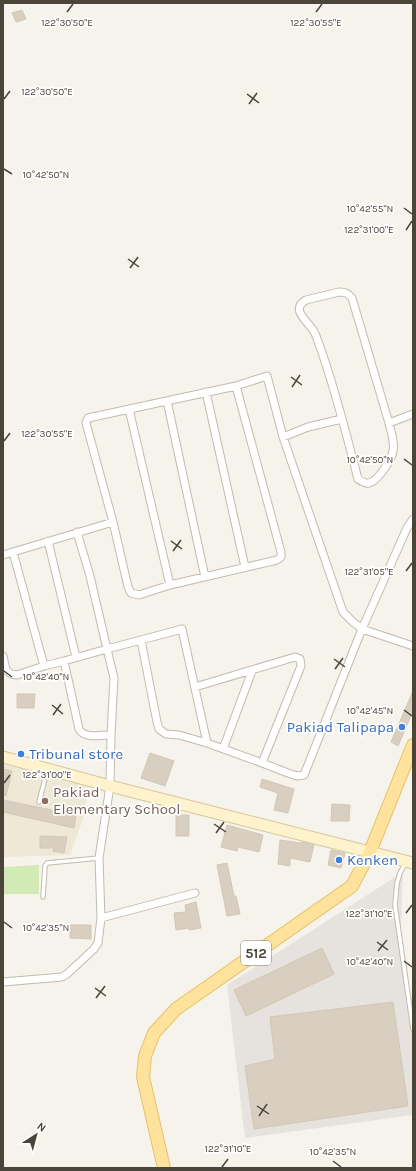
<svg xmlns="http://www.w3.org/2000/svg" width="416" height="1171" viewBox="0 0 416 1171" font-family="Karla,sans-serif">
	<rect width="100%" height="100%" fill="#f6f3ec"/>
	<path fill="#e6e2dd" d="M 403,872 L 400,953 L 413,1040 L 413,1115 L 245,1138 L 227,985 Z"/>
	<path fill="#efe8d6" d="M 3,765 L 89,783 L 83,819 L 70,855 L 3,857 Z"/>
	<path fill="#d2eab5" d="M 39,865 L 39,894 L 3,894 L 3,867 Z"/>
	<path fill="#d8cfc1" stroke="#d3c7b4" d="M 22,10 L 26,19 L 16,22 L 12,13 Z
		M 413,691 L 413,711 L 398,746 L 391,742 Z
		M 17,694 L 35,694 L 34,708 L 17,708 Z
		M 150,753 L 174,761 L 165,786 L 141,778 Z
		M 3,769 L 12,771 L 6,796 L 3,795 Z
		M 262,779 L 294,789 L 288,813 L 274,810 L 278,793 L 260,787 Z
		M 3,800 L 76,815 L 74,828 L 3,812 Z
		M 332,804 L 350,805 L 349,821 L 331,821 Z
		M 176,815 L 189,815 L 189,836 L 176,836 Z
		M 227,825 L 263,835 L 259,852 L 238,847 L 237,851 L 221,847 Z
		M 40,836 L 67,837 L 64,853 L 53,851 L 54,848 L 40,848 Z
		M 280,840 L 301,843 L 302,842 L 314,845 L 310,862 L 290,858 L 290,866 L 278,864 Z
		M 331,850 L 345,853 L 341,868 L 328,865 Z
		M 227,863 L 234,896 L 236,896 L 240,914 L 227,916 L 217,865 Z
		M 196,902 L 201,928 L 189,930 L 189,928 L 176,930 L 174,913 L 186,912 L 185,905 Z
		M 70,925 L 91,925 L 91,939 L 70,938 Z
		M 322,948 L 334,974 L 246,1016 L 234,990 Z
		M 393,1002 L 408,1106 L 254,1129 L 245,1066 L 275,1059 L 270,1017 Z"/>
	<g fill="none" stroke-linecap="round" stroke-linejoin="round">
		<g stroke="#c2bbae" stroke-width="5.5">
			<path id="service" d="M 39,802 L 47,771
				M 406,862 L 400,873 L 397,883 L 395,905 L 413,1029
				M 43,897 L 45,866 L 47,863 L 99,858"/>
		</g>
		<g stroke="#c2bbae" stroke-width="9">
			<path id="minor" d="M 339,292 C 345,292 348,293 352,298 L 389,423 C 391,432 395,442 393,451 C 392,459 378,481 369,483 C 365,484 361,481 358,479 C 346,433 335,388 319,344 C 317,339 316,334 313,330 C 307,321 290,309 306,300 Z
				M 236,386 L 281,552 L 281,557 L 277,560 L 170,585 L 139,595 L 131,593 L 128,587 L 113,522 L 86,423 L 88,418 L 236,386 L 267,376 L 283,437 L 343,612 L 353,622 L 362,629 L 413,646
				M 206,392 L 245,567
				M 167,401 L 205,577
				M 129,409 L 170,585
				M 389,423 L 413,414
				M 283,437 L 308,427 L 342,419
				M 77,532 L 90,576 L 107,649 L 141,640
				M 48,541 L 76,657
				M 13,552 L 44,666
				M 3,555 L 113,522
				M 3,656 L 6,670 L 11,674 L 17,675 L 44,666 L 64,661 L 79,729 C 84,739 102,735 111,735 L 110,786 L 99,858 L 101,918 L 98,943 L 94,949 L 67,974 L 62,977 L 3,982
				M 64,661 L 107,649 L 114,678 L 111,735
				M 195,687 L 295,657 L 300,659 L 301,666 L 262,763
				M 207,743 L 182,629 L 141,640 L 157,722 L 159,729 L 166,734 L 179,735 L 207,743 L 262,763 L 288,773 L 297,776 L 304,775 L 362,629 L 407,528 L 413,519
				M 223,749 L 252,671
				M 101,918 L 195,893"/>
		</g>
		<g stroke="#d6c79b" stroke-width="13">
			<path id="secondary" d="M 3,757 L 110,786 L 413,863"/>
		</g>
		<g stroke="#e6c16a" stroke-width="14">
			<path id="primary" d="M 164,1168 L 143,1077 L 145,1056 L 154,1033 L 176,1009 L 352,886 L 370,852 L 413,745"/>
		</g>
		<use href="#service" stroke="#fff" stroke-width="3.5"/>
		<use href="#minor" stroke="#fff" stroke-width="7"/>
		<use href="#secondary" stroke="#fff3cd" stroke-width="11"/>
		<use href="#primary" stroke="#ffe39c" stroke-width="12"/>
	</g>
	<path fill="none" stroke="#4b4439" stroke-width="1.5" d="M 67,12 L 73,4M 316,12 L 322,4M 247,94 L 259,103M 4,99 L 10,91M 249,104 L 257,93M 4,169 L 12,174M 404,208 L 412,214M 406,230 L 412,221M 128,259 L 139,267M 130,268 L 138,257M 291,377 L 302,385M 292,387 L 300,375M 4,441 L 10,433M 404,459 L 412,465M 171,541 L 182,549M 173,551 L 181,540M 406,571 L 412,563M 334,659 L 345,667M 335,669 L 343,658M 4,671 L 12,677M 52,705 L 63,714M 404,710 L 412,716M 53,715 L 61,704M 4,783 L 10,775M 214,824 L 226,832M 216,833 L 224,822M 406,913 L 412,905M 4,922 L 12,928M 377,942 L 388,950M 378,951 L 387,940M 404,961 L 412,967M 95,988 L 106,996M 96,998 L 105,986M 257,1106 L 269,1114M 259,1116 L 267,1104M 333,1161 L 341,1167M 222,1167 L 228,1159"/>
	<g fill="#3f7fe0" stroke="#fff" stroke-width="1.5">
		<circle cx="402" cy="727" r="4"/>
		<circle cx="21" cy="754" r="4"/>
		<circle cx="339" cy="860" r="4"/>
	</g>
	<circle fill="#8d6e63" stroke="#fff" stroke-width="1.5" cx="45" cy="801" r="4"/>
	<g text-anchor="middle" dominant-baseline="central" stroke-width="3.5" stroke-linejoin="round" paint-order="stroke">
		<rect fill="#fff" stroke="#817c74" stroke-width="1" x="241" y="941" width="30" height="24" rx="3"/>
		<g font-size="14" font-weight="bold" fill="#4b4439">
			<text x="256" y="953">512</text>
		</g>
		<g font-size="15" fill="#366cbe" stroke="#fff" text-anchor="start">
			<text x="394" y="727" text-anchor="end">Pakiad Talipapa</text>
			<text x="29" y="754">Tribunal store</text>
			<text x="347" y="860">Kenken</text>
		</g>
		<g font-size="15" fill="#785e54" stroke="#fff" text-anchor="start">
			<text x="53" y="792">Pakiad<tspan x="53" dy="17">Elementary School</tspan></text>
		</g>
	</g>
	<g font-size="10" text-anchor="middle" fill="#4b4439" stroke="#fff" stroke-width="3.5" stroke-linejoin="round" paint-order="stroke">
		<text x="67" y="26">122°30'50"E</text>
		<text x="316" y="26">122°30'55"E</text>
		<text x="47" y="95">122°30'50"E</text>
		<text x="46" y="178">10°42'50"N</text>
		<text x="370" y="212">10°42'55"N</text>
		<text x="369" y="233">122°31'00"E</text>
		<text x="47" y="437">122°30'55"E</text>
		<text x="370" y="463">10°42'50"N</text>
		<text x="369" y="575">122°31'05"E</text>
		<text x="46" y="680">10°42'40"N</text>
		<text x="370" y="714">10°42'45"N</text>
		<text x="47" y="778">122°31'00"E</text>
		<text x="369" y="917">122°31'10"E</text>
		<text x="46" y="931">10°42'35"N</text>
		<text x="370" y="965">10°42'40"N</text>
		<text x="228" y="1152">122°31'10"E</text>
		<text x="333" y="1155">10°42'35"N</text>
	</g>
	<rect width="416" height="1171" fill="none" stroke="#4b4439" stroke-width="8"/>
	<g transform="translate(36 1135) rotate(36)" stroke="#ffffff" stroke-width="3" paint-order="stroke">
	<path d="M0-3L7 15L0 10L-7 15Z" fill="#4b4439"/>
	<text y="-6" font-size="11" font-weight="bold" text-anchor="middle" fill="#4b4439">N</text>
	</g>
</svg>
